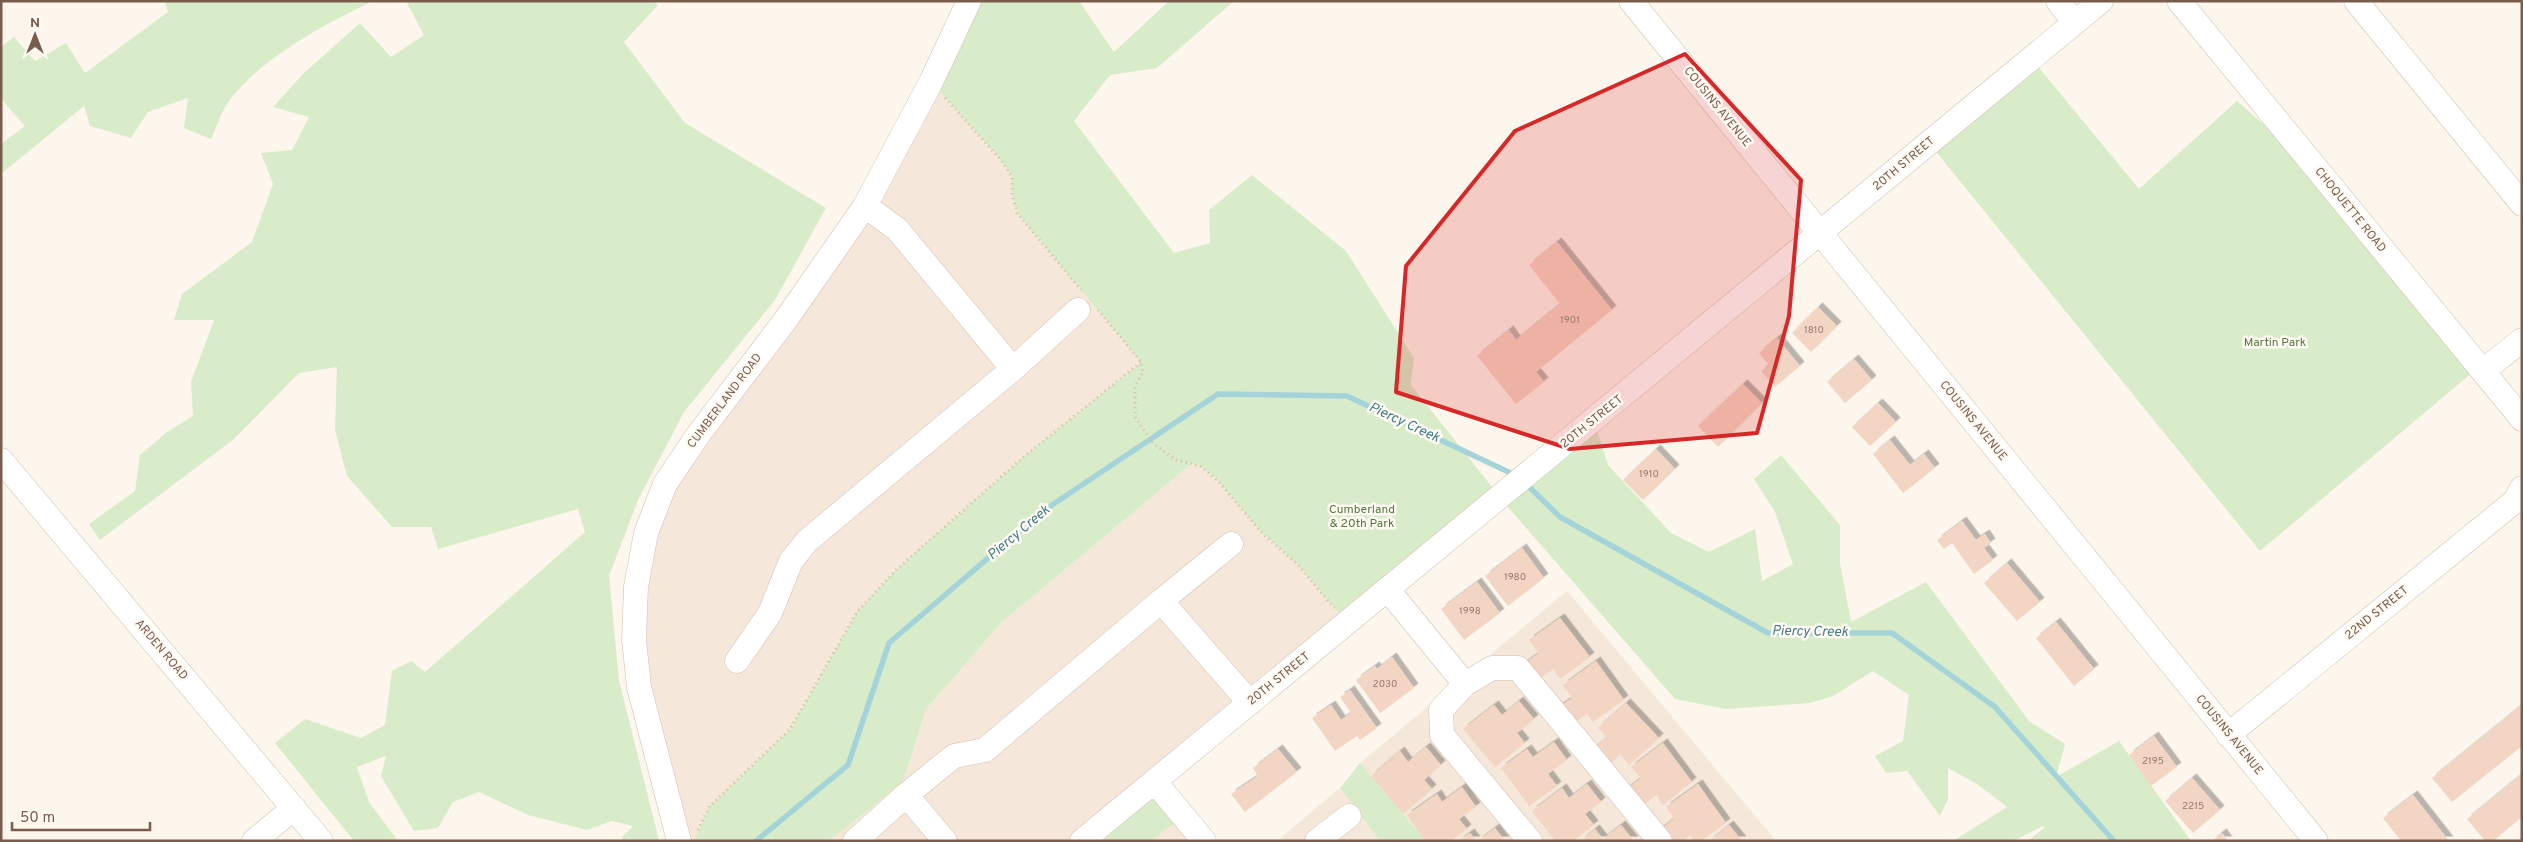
<svg xmlns="http://www.w3.org/2000/svg" width="2523" height="842" viewBox="0 0 2523 842" font-family="Overpass,sans-serif">
	<defs>
		<filter id="shadow"><feDropShadow dx="4.5" dy="-4.5" stdDeviation="0" flood-color="#0004"/></filter>
	</defs>
	<rect width="100%" height="100%" fill="#fdf6ec"/>
	<path fill="#f5e8da" d="M 931,82 L 1001,160 L 1012,177 L 1012,194 L 1017,213 L 1141,362 L 1021,459 L 952,520 L 857,612 L 790,729 L 709,807 L 694,841 L 679,841 L 639,687 L 646,533 L 787,318 Z
		M 1191,464 L 1200,466 L 1217,480 L 1261,532 L 1298,565 L 1347,623 L 1082,841 L 829,841 L 903,782 L 926,709 L 1002,622 Z
		M 1567,591 L 1776,841 L 1426,841 L 1360,763 Z
		M 1340,788 L 1380,841 L 1277,841 Z
		M 1184,815 L 1205,841 L 1151,841 Z"/>
	<path fill="#d8ecc9" d="M 165,1 L 373,1 C 323,25 264,56 229,101 C 221,111 217,127 211,139 L 184,128 L 188,98 L 148,112 L 131,138 L 90,126 L 84,106 L 1,174 L 1,144 L 25,126 L 1,99 L 1,47 L 14,37 L 35,61 L 66,43 L 85,73 L 168,12 Z
		M 406,1 L 654,1 L 658,5 L 624,42 L 685,123 L 826,208 L 775,300 L 684,412 L 638,500 L 609,576 L 619,681 L 659,841 L 622,841 L 622,837 L 633,826 L 612,821 L 587,830 L 528,815 L 479,792 L 453,802 L 438,828 L 414,831 L 381,776 L 386,756 L 357,767 L 369,802 L 398,841 L 354,841 L 275,743 L 305,719 L 361,738 L 385,725 L 392,671 L 411,661 L 425,672 L 585,532 L 578,509 L 438,549 L 431,527 L 392,527 L 347,476 L 335,430 L 337,367 L 299,373 L 234,439 L 100,540 L 89,524 L 135,491 L 140,455 L 167,432 L 193,416 L 191,382 L 214,320 L 174,320 L 182,294 L 252,242 L 273,184 L 261,153 L 292,150 L 309,117 L 273,107 L 304,73 L 360,23 L 391,57 L 424,35 Z
		M 969,1 L 1079,1 L 1114,52 L 1169,1 L 1234,1 L 1157,68 L 1110,75 L 1074,121 L 1174,253 L 1210,243 L 1209,210 L 1252,175 L 1346,251 L 1414,358 L 1411,385 L 1500,497 L 1594,420 L 1608,465 L 1671,533 L 1709,552 L 1755,529 L 1762,581 L 1793,564 L 1775,512 L 1754,479 L 1781,455 L 1840,525 L 1840,563 L 1851,622 L 1926,582 L 2029,721 L 2065,744 L 2056,777 L 2119,741 L 2191,841 L 2028,841 L 2044,828 L 2043,826 L 2013,841 L 1953,841 L 2007,807 L 1977,784 L 1948,768 L 1948,799 L 1940,816 L 1907,771 L 1886,773 L 1875,756 L 1903,741 L 1909,695 L 1873,671 L 1833,696 L 1810,703 L 1726,709 L 1675,699 L 1500,498 L 1347,623 L 1298,565 L 1261,532 L 1217,480 L 1200,466 L 1191,464 L 1002,622 L 926,709 L 903,782 L 829,841 L 694,841 L 709,807 L 790,729 L 857,612 L 896,570 L 1021,459 L 1141,362 L 1017,213 L 1012,194 L 1012,177 L 1001,160 L 931,82 Z
		M 2031,58 L 2139,189 L 2237,101 L 2318,172 L 2479,367 L 2260,551 L 1929,143 Z
		M 1360,763 L 1426,841 L 1380,841 L 1340,788 Z
		M 1150,786 L 1178,820 L 1151,841 L 1082,841 Z"/>
	<g fill="none" stroke-linecap="round" stroke-linejoin="round">
		<path stroke="#a5d3da" stroke-width="5.5" d="M 1524,482 L 1560,517 L 1768,633 L 1892,633 L 1995,707 L 2114,841
			M 756,841 L 848,765 L 889,643 L 1043,511 L 1218,394 L 1347,396 L 1515,475"/>
	</g>
	<path fill="#f3d5c3" filter="url(#shadow)" d="M 1557,242 L 1612,310 L 1536,372 L 1544,382 L 1516,404 L 1477,356 L 1509,330 L 1516,340 L 1560,304 L 1529,265 Z
		M 1818,307 L 1837,326 L 1811,352 L 1792,333 Z
		M 1777,338 L 1800,366 L 1775,387 L 1761,371 L 1769,365 L 1759,353 Z
		M 1854,359 L 1872,380 L 1845,403 L 1827,382 Z
		M 1743,384 L 1762,403 L 1718,447 L 1698,426 Z
		M 1878,403 L 1896,422 L 1870,446 L 1852,427 Z
		M 1890,440 L 1910,465 L 1924,454 L 1935,468 L 1903,493 L 1873,454 Z
		M 1656,449 L 1675,469 L 1643,500 L 1623,480 Z
		M 1962,521 L 1976,540 L 1985,534 L 1991,543 L 1984,548 L 1993,560 L 1974,574 L 1952,543 L 1944,549 L 1937,540 Z
		M 1522,548 L 1544,578 L 1508,606 L 1485,576 Z
		M 2007,563 L 2040,602 L 2017,621 L 1984,583 Z
		M 1477,582 L 1500,613 L 1464,640 L 1441,609 Z
		M 1560,618 L 1590,657 L 1560,679 L 1553,669 L 1534,683 L 1521,666 L 1539,653 L 1529,640 Z
		M 2056,622 L 2094,669 L 2074,686 L 2036,638 Z
		M 1392,657 L 1414,688 L 1380,713 L 1356,680 L 1375,666 L 1377,669 Z
		M 1596,661 L 1624,700 L 1593,722 L 1587,714 L 1569,727 L 1556,709 L 1572,698 L 1563,685 Z
		M 1350,690 L 1377,728 L 1360,740 L 1357,736 L 1335,751 L 1312,718 L 1331,705 L 1341,720 L 1351,713 L 1340,697 Z
		M 1519,701 L 1534,719 L 1517,733 L 1525,743 L 1495,767 L 1463,729 L 1494,705 L 1502,715 Z
		M 1626,703 L 1659,738 L 1629,765 L 1620,754 L 1604,769 L 1589,753 L 1607,737 L 1598,728 Z
		M 2522,705 L 2522,746 L 2452,802 L 2432,778 Z
		M 2154,736 L 2177,767 L 2151,786 L 2129,755 Z
		M 1554,742 L 1567,760 L 1548,774 L 1557,786 L 1529,806 L 1501,768 L 1527,749 L 1533,757 Z
		M 1663,743 L 1692,782 L 1663,805 L 1656,795 L 1637,810 L 1623,792 L 1641,778 L 1631,767 Z
		M 1426,747 L 1441,765 L 1424,780 L 1432,789 L 1403,814 L 1371,776 L 1400,751 L 1408,762 Z
		M 1278,749 L 1297,772 L 1245,812 L 1231,794 L 1258,776 L 1253,768 Z
		M 2522,774 L 2522,817 L 2493,841 L 2485,841 L 2467,819 Z
		M 2192,778 L 2220,810 L 2193,833 L 2165,801 Z
		M 1587,784 L 1601,802 L 1585,814 L 1594,825 L 1573,841 L 1555,841 L 1532,811 L 1562,788 L 1569,798 Z
		M 1698,784 L 1726,823 L 1701,841 L 1694,841 L 1690,835 L 1683,841 L 1663,841 L 1657,832 L 1674,819 L 1666,807 Z
		M 1462,787 L 1476,807 L 1459,819 L 1467,829 L 1451,841 L 1425,841 L 1407,815 L 1437,794 L 1442,802 Z
		M 2413,795 L 2449,841 L 2401,841 L 2383,818 Z
		M 1621,825 L 1634,841 L 1581,841 L 1595,829 L 1603,839 Z
		M 1729,825 L 1742,841 L 1710,841 Z
		M 1495,828 L 1505,841 L 1478,841 Z
		M 1470,833 L 1476,841 L 1459,841 Z
		M 2222,833 L 2228,841 L 2212,841 Z"/>
	<g fill="none" stroke-linecap="round" stroke-linejoin="round">
		<g stroke="#d1beb0" stroke-width="25">
			<path id="minor" d="M 1631,1 L 2316,841
				M 2058,1 L 2074,22
				M 2179,1 L 2522,419
				M 2356,1 L 2522,204
				M 865,206 L 897,229 L 1013,369
				M 2483,371 L 2522,340
				M 1,460 L 321,841
				M 1231,544 L 1161,601 L 1250,703
				M 1388,590 L 1465,684
				M 737,661 L 770,613 L 791,561 L 807,541 L 1013,369 L 1078,310
				M 2228,735 L 2515,501 L 2522,488
				M 1155,782 L 1204,841
				M 254,841 L 294,808
				M 679,841 L 639,687 L 634,640 L 636,587 L 646,533 L 665,484 L 698,435 L 787,318 L 865,206 L 931,82 L 969,1
				M 855,841 L 906,795
				M 945,841 L 906,795 L 954,756 L 985,750 L 1161,601
				M 1082,841 L 2101,1
				M 1317,841 L 1349,816
				M 1530,841 L 1442,735 L 1441,710 L 1465,684 L 1492,668 L 1518,668 L 1660,841"/>
		</g>
		<path stroke="#d9b8a5" stroke-width="3" stroke-dasharray="1 4" stroke-linecap="butt" d="M 945,98 L 1001,160 L 1012,177 L 1012,194 L 1017,213 L 1081,290
			M 1098,310 L 1141,362 L 1143,372 L 1135,386 L 1135,417 L 1153,443 L 1176,460 L 1200,466 L 1217,480 L 1261,532 L 1298,565 L 1334,608
			M 698,830 L 709,807 L 790,729 L 857,612 L 896,570 L 1021,459 L 1141,362"/>
		<use href="#minor" stroke="#fff" stroke-width="24"/>
	</g>
	<path fill="#d62828" fill-opacity="0.2" stroke="#d62828" stroke-width="4" stroke-linejoin="round" d="M 1685,54 L 1801,180 L 1789,316 L 1757,433 L 1570,449 L 1396,392 L 1406,266 L 1515,131 Z"/>
	<g text-anchor="middle" dominant-baseline="central" stroke-width="5" stroke-linejoin="round" paint-order="stroke">
		<g font-size="10" fill="#987a6a">
			<text x="1570" y="320">1901</text>
			<text x="1814" y="330">1810</text>
			<text x="1649" y="474">1910</text>
			<text x="1515" y="577">1980</text>
			<text x="1470" y="611">1998</text>
			<text x="1385" y="684">2030</text>
			<text x="2153" y="761">2195</text>
			<text x="2193" y="806">2215</text>
		</g>
		<g font-size="12" fill="#7a5c4d" stroke="#fffaf3">
			<text transform="translate(1717 107) rotate(51)">COUSINS AVENUE</text>
			<text transform="translate(1904 164) rotate(-40)">20TH STREET</text>
			<text transform="translate(2350 210) rotate(51)">CHOQUETTE ROAD</text>
			<text transform="translate(725 401) rotate(-53)">CUMBERLAND ROAD</text>
			<text transform="translate(1973 421) rotate(51)">COUSINS AVENUE</text>
			<text transform="translate(1592 422) rotate(-39)">20TH STREET</text>
			<text transform="translate(2377 613) rotate(-39)">22ND STREET</text>
			<text transform="translate(161 650) rotate(50)">ARDEN ROAD</text>
			<text transform="translate(1279 679) rotate(-39)">20TH STREET</text>
			<text transform="translate(2229 735) rotate(51)">COUSINS AVENUE</text>
		</g>
		<g font-size="12" fill="#537a41" stroke="#fffaf3">
			<text x="2275" y="343">Martin Park</text>
			<text x="1362" y="510">Cumberland<tspan x="1362" dy="14">&amp; 20th Park</tspan></text>
		</g>
		<g font-size="14" font-style="italic" fill="#437c86" stroke="#fffaf3">
			<text transform="translate(1404 423) rotate(25)">Piercy Creek</text>
			<text transform="translate(1019 533) rotate(-40)">Piercy Creek</text>
			<text transform="translate(1810 632) rotate(1)">Piercy Creek</text>
		</g>
	</g>
	<rect width="2523" height="842" fill="none" stroke="#7a5c4d" stroke-width="5"/>
	<g transform="translate(35 35)" stroke="#fffaf3" stroke-width="4" paint-order="stroke">
	<path d="M0-4L9 19L0 12L-9 19Z" fill="#7a5c4d"/>
	<text y="-8" font-size="14" font-weight="bold" text-anchor="middle" fill="#7a5c4d">N</text>
	</g>
	<path d="M12 822v8h138v-8" fill="none" stroke="#7a5c4d" stroke-width="2.5"/>
	<text x="20" y="822" font-size="15" fill="#7a5c4d" stroke="#fffaf3" stroke-width="4" paint-order="stroke">50 m</text>
</svg>
